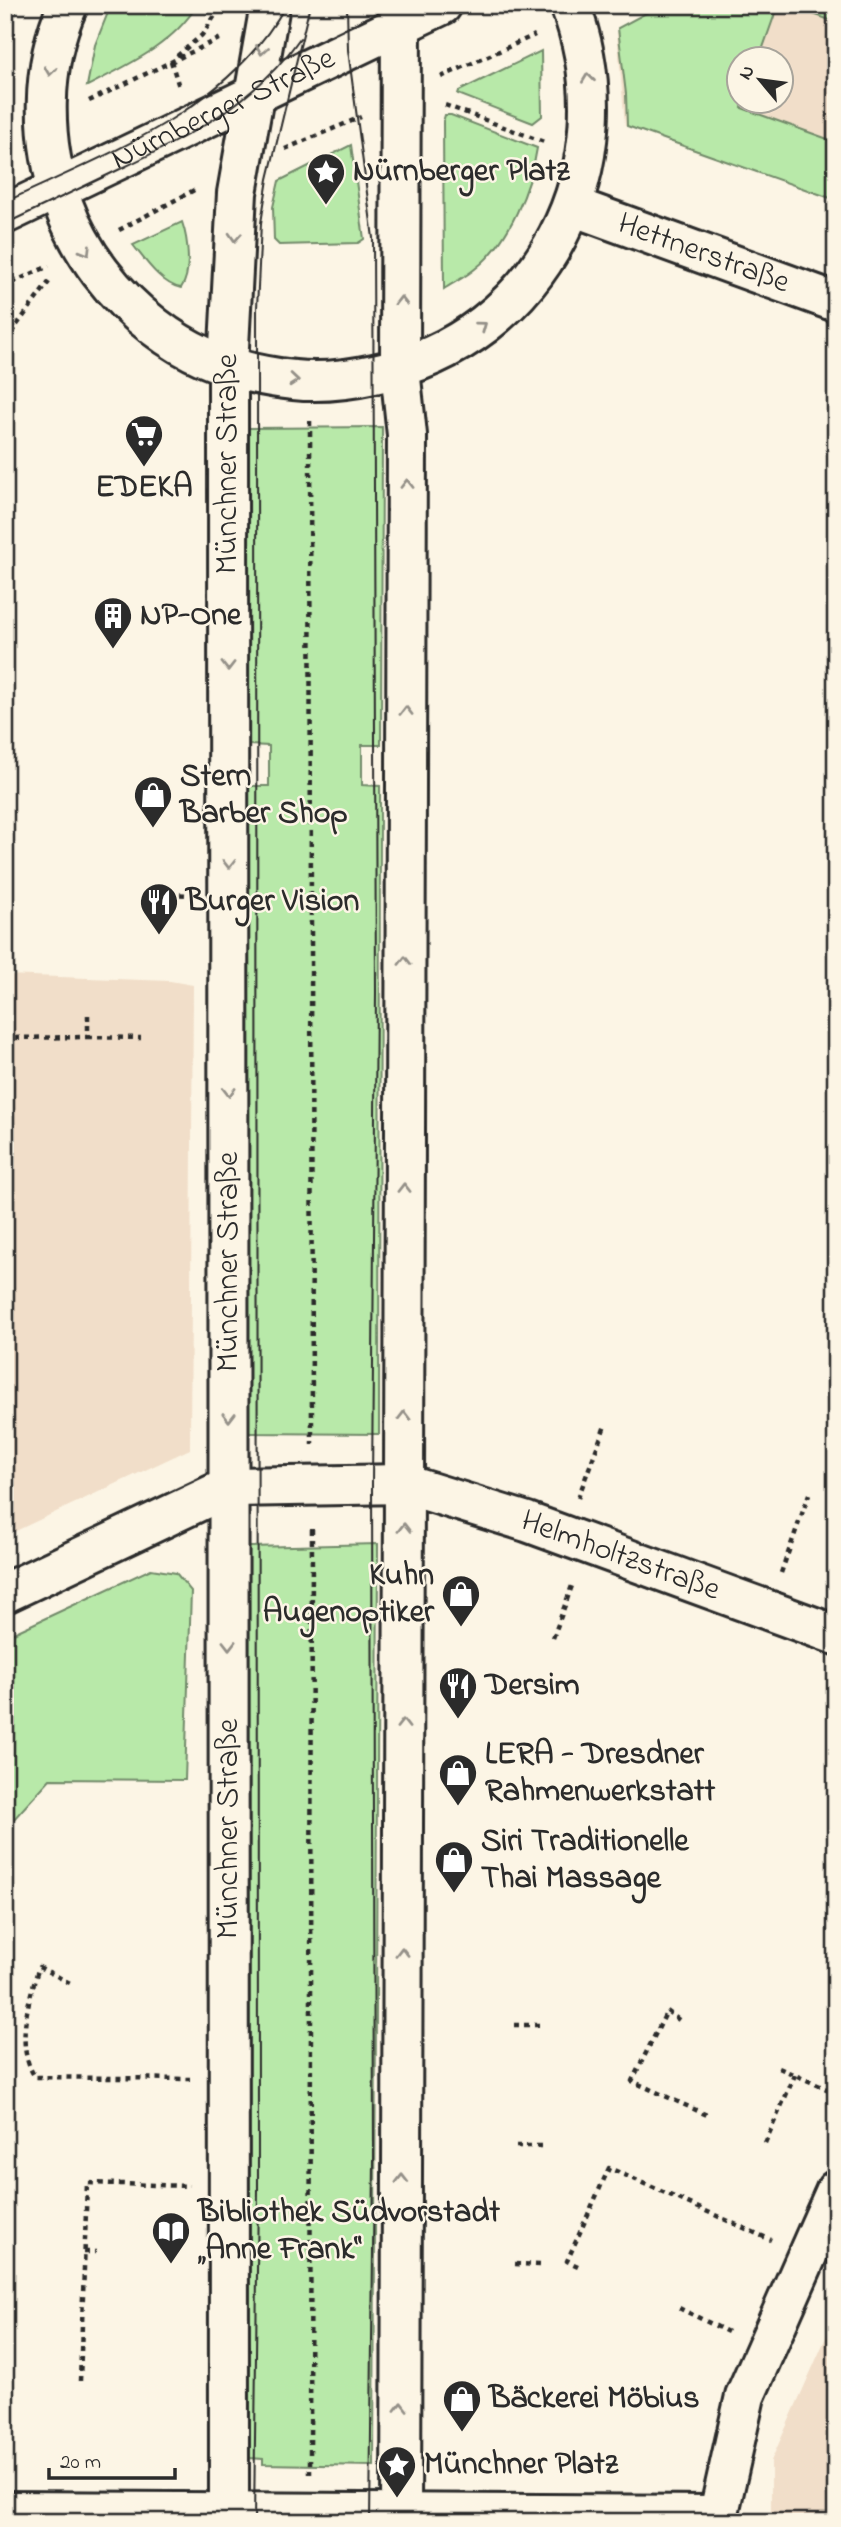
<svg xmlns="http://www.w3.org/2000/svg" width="841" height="2527" viewBox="0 0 841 2527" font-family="'Indie Flower',sans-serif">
	<rect width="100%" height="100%" fill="#fcf5e5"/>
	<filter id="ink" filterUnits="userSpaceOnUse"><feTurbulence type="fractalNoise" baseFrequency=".0143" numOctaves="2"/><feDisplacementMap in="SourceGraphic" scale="14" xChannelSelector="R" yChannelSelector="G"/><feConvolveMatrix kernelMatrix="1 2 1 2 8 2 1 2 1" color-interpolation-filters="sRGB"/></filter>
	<g filter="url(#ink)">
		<path fill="#f1dec9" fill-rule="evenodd" d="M 670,5 L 836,5 L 836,201 L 625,126 L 617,32 ZM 740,60 L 782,60 L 782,102 L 740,102 Z
			M 5,975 L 170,981 L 193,985 L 190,1449 L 5,1536 Z
			M 836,2315 L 836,2522 L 771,2522 L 771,2461 Z"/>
		<path fill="#b8e9a9" stroke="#728a6a" stroke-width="2" d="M 5,5 L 18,5 L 11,26 L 5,56 Z
			M 111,5 L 197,5 C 173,45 126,66 87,86 L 95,45 Z
			M 661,5 L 778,5 L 759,59 L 740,60 L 740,102 L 743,102 L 742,108 L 836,142 L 836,200 L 627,126 L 626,94 L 618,28 Z
			M 789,5 L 835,5 L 835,22 Z
			M 541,51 L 542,116 L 533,123 L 458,94 L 459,91 Z
			M 445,115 L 451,115 L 537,148 C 531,188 509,242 476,268 C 467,276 455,282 444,289 L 443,122 Z
			M 351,145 L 364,239 L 358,243 L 279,245 L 274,240 L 273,207 L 279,181 Z
			M 182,222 C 188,239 192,273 181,288 C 162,285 145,260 133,245 Z
			M 382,427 L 381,745 L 362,745 L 362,785 L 380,786 L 379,1434 L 248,1433 L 249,786 L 269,786 L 269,746 L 249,745 L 249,428 Z
			M 378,1544 L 374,2466 L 263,2464 L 263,2459 L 250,2458 L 249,1547 Z
			M 151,1569 L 176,1573 L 191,1591 L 185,1780 L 50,1779 L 5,1829 L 5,1637 Z"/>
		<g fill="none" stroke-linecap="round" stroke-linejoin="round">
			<g stroke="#2b2b2b" stroke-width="44">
				<g id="street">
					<path d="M 68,5 C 40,67 41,141 63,204 C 81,253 114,296 155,327 C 195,358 244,375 294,380 C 321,383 347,380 374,374 C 543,340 630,163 570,5"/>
					<path id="s1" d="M 572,206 L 836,302"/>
					<path id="s2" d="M 5,1593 L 229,1487 L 404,1484 L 527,1522 L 836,1635"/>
					<path d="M 5,2511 L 717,2515"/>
					<path d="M 717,2522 L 745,2396 L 836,2190"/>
				</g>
			</g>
			<g stroke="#2b2b2b" stroke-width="44">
				<g id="secondary">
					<path d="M 401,5 L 400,369 L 407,435 L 401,2522"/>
					<path id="s3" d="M 5,214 L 442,5"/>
					<path id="s4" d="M 229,2522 L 228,366 L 237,193 L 270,5"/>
				</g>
			</g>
			<path stroke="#2b2b2b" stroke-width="4.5" stroke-dasharray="5 5" stroke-linecap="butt" d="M 177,56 L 202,35 L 222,5
				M 171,61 L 179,87
				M 441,77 L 535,35
				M 89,101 L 223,37
				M 445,105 L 544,142
				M 285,149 L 361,117
				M 119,230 L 198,188
				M 5,289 L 11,283 L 49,266
				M 5,341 L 49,282
				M 310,421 L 312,1445
				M 170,894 L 189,895
				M 88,1037 L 141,1038
				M 5,1038 L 88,1037 L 88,1014
				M 578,1498 L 606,1423
				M 781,1573 L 809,1494
				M 553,1638 L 573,1583
				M 70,1983 L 39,1967 C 28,2000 15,2047 35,2077 L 190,2079
				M 679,2020 L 667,2011 L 632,2081 L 707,2115
				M 514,2025 L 542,2025
				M 779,2068 L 836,2093
				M 765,2143 L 795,2075
				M 516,2146 L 542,2146
				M 84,2252 L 96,2252
				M 515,2264 L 542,2265
				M 578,2266 L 567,2261 L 609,2168 L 771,2240
				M 679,2308 L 728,2332
				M 80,2381 L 87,2183 L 189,2186
				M 310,2474 L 312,1527"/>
			<use href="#street" stroke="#fcf5e5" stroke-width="38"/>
			<use href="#secondary" stroke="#fcf5e5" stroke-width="38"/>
			<path stroke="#2b2b2b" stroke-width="2" d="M 347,5 L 348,50 L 373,238 L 376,993 L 372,1485 L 374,2160 L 370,2522
				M 5,202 C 109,153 227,111 286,5
				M 5,224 C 42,206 79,189 116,171 C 186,138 256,103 300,38
				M 254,2522 L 258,2189 L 257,308 L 261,223 L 268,179 L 310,5"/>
		</g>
		<defs><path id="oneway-chevron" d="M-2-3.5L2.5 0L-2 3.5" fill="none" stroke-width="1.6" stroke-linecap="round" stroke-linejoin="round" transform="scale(1.75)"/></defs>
		<g stroke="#949088">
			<use href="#oneway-chevron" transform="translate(262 50) rotate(99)"/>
			<use href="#oneway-chevron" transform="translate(50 71) rotate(98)"/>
			<use href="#oneway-chevron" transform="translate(588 78) rotate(-97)"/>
			<use href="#oneway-chevron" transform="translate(235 237) rotate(93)"/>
			<use href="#oneway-chevron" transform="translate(86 251) rotate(59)"/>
			<use href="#oneway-chevron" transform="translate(401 301) rotate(-90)"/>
			<use href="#oneway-chevron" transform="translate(482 326) rotate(-36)"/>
			<use href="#oneway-chevron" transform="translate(294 380) rotate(5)"/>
			<use href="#oneway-chevron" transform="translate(407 484) rotate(-90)"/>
			<use href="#oneway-chevron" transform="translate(228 666) rotate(90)"/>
			<use href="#oneway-chevron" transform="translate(406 711) rotate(-90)"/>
			<use href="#oneway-chevron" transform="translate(229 864) rotate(90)"/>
			<use href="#oneway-chevron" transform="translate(405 961) rotate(-90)"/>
			<use href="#oneway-chevron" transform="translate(229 1092) rotate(90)"/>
			<use href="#oneway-chevron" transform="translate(404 1188) rotate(-90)"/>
			<use href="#oneway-chevron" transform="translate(404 1416) rotate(-90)"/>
			<use href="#oneway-chevron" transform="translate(229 1417) rotate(90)"/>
			<use href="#oneway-chevron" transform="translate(404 1528) rotate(-90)"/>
			<use href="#oneway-chevron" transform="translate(229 1645) rotate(90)"/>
			<use href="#oneway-chevron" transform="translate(403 1724) rotate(-90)"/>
			<use href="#oneway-chevron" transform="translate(402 1952) rotate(-90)"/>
			<use href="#oneway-chevron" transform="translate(402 2179) rotate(-90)"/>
			<use href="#oneway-chevron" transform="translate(401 2407) rotate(-90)"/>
		</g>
	</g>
	<defs>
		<g id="sight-pin" transform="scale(2.0125)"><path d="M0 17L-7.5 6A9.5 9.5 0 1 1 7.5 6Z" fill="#2b2b2b" stroke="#fcf5e5"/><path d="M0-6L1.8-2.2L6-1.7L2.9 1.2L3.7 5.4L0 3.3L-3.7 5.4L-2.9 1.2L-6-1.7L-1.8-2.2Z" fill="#fff"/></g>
		<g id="supermarket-pin" transform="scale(2.0125)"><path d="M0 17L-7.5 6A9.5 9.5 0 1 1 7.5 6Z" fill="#2b2b2b" stroke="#fcf5e5"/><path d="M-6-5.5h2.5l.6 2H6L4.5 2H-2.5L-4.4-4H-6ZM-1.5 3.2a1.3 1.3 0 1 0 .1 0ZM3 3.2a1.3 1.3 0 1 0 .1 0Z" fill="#fff"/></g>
		<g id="building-pin" transform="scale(2.0125)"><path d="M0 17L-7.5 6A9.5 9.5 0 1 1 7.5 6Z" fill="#2b2b2b" stroke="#fcf5e5"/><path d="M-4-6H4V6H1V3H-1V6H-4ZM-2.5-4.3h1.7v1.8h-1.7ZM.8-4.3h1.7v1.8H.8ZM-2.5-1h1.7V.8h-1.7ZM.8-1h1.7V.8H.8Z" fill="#fff"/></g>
		<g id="shop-pin" transform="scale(2.0125)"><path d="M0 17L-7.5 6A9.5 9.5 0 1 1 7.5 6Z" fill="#2b2b2b" stroke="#fcf5e5"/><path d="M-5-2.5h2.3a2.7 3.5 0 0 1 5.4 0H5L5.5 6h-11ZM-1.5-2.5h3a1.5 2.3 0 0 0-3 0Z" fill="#fff"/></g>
		<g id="restaurant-pin" transform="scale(2.0125)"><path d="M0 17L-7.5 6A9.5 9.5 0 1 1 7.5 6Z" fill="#2b2b2b" stroke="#fcf5e5"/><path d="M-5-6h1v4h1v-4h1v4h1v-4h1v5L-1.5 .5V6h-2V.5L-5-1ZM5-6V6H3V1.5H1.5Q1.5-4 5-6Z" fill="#fff"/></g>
		<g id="library-pin" transform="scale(2.0125)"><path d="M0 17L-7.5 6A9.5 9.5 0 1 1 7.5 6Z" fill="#2b2b2b" stroke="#fcf5e5"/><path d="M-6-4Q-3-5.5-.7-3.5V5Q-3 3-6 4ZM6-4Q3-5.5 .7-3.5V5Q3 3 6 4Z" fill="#fff"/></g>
	</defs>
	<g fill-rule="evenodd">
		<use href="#sight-pin" x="326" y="172"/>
		<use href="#supermarket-pin" x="144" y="434"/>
		<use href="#building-pin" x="113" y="616"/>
		<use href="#shop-pin" x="153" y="795"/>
		<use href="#restaurant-pin" x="159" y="902"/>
		<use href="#shop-pin" x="461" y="1594"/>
		<use href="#restaurant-pin" x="458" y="1686"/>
		<use href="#shop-pin" x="458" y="1773"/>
		<use href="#shop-pin" x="454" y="1860"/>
		<use href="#library-pin" x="171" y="2231"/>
		<use href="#shop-pin" x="462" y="2399"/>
		<use href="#sight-pin" x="397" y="2465"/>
	</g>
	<g text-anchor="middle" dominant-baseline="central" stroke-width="5" stroke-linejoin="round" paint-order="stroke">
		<g font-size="32" fill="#2b2b2b" stroke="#fcf5e5">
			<text stroke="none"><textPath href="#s3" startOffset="242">Nürnberger Straße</textPath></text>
			<text stroke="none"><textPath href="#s1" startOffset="140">Hettnerstraße</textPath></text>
			<text stroke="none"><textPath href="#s4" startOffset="2058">Münchner Straße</textPath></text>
			<text transform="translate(229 1262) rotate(-90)">Münchner Straße</text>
			<text stroke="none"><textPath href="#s2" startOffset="651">Helmholtzstraße</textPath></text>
			<text transform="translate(229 1829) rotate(-90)">Münchner Straße</text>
		</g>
		<g font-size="32" font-weight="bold" fill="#2b2b2b" stroke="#fcf5e5" text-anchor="start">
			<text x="353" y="172">Nürnberger Platz</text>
			<text x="144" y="488" text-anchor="middle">EDEKA</text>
			<text x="140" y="616">NP-One</text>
			<text x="180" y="777">Stern<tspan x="180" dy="37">Barber Shop</tspan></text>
			<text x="186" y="902">Burger Vision</text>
			<text x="434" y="1576" text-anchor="end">Kuhn<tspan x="434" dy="37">Augenoptiker</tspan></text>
			<text x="485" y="1686">Dersim</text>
			<text x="485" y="1755">LERA - Dresdner<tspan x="485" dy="37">Rahmenwerkstatt</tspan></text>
			<text x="481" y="1842">Siri Traditionelle<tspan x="481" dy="37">Thai Massage</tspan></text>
			<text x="198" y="2213">Bibliothek Südvorstadt<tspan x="198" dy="37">„Anne Frank“</tspan></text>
			<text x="489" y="2399">Bäckerei Möbius</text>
			<text x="424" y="2465">Münchner Platz</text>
		</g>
	</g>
	<rect width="841" height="2527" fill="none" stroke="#fcf5e5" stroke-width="28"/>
	<rect x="14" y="14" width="813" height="2499" fill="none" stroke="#2b2b2b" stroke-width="2.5" filter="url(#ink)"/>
	<g transform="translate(760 80) rotate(299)"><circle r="33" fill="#fcf5e5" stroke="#a8a49b" stroke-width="2"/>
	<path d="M0-5L12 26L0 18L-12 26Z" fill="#2b2b2b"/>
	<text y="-10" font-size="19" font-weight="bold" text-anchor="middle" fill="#2b2b2b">N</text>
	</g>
	<path d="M49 2468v10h126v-10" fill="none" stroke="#2b2b2b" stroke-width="3.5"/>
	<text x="60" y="2468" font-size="21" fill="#2b2b2b" stroke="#fcf5e5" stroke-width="5" paint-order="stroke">20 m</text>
</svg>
